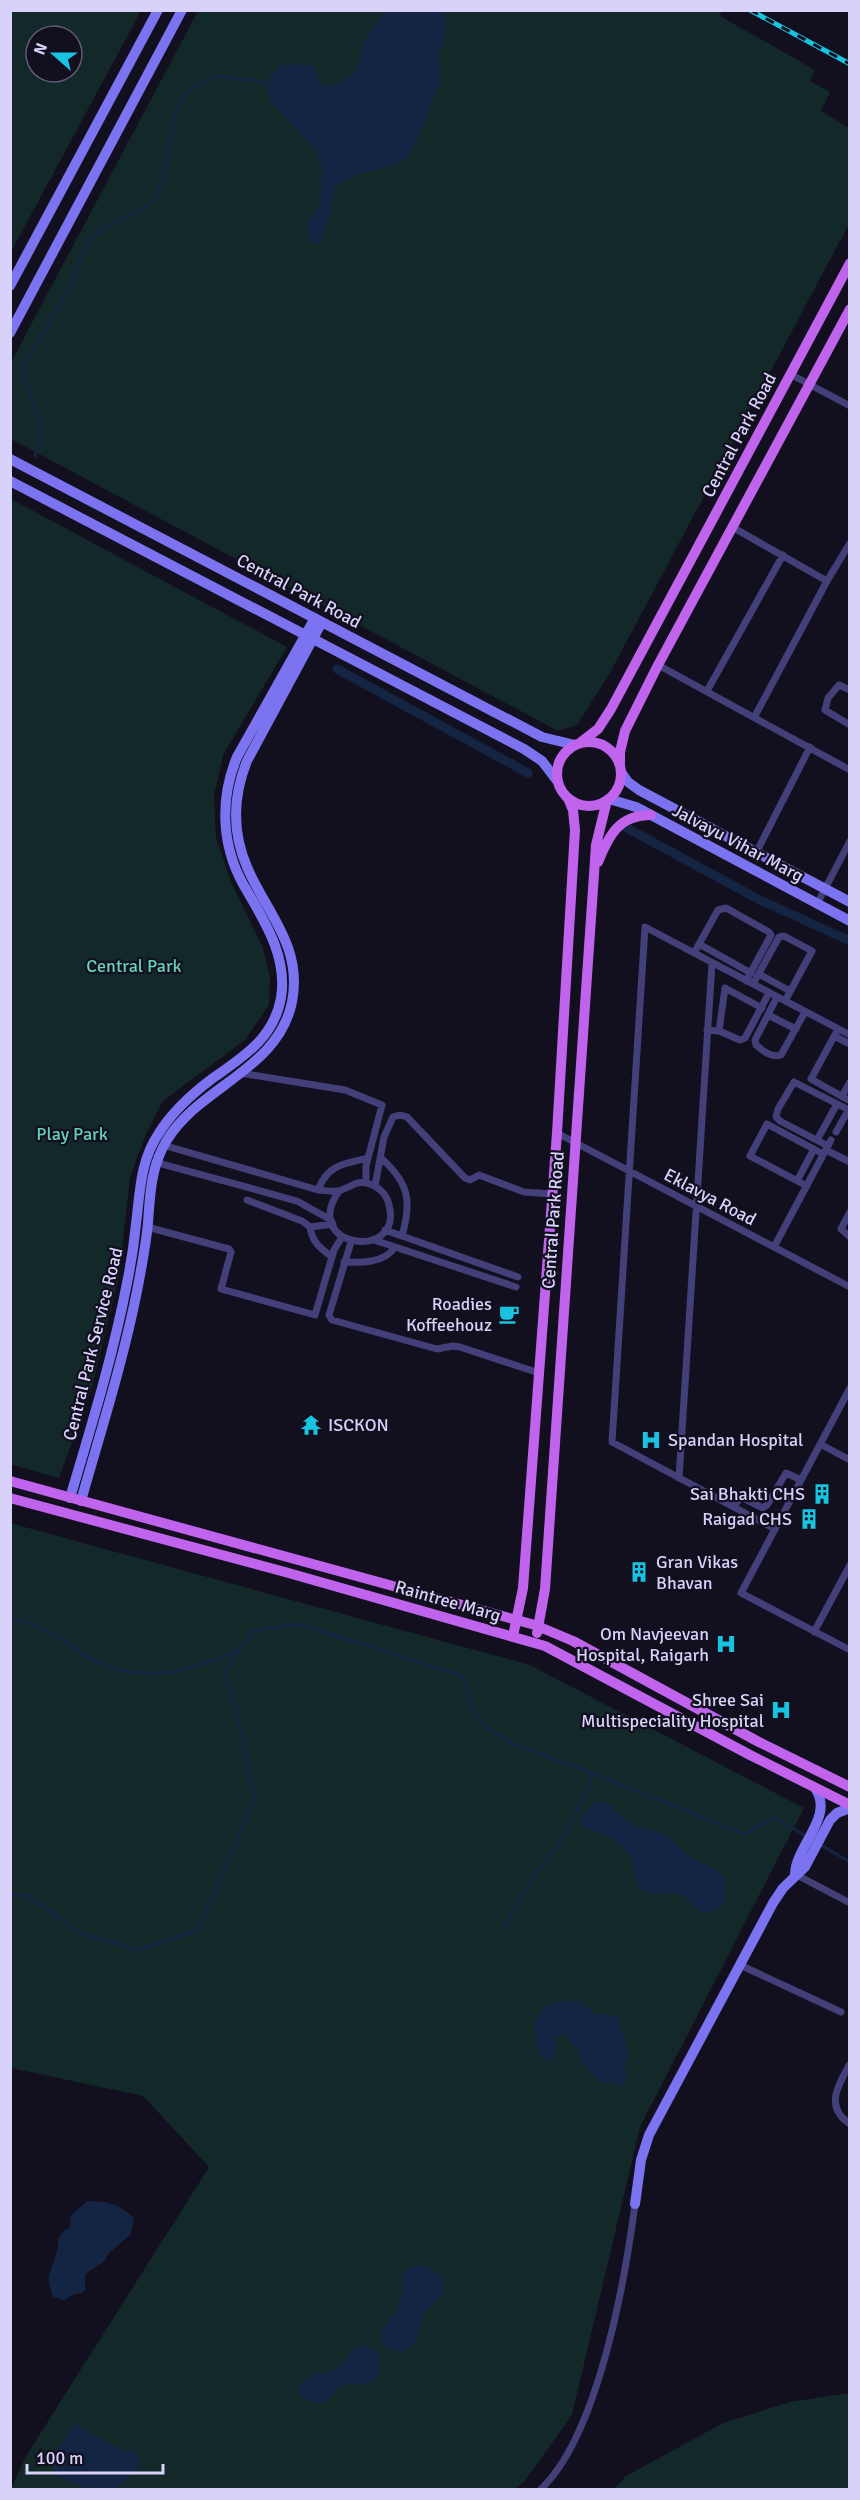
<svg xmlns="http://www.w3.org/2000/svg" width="860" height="2500" viewBox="0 0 860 2500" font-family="Signika,sans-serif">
	<rect width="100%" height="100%" fill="#120f1f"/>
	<path fill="#132828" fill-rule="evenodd" d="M 11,10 L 141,11 L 11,252 L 10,11 ZM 36,36 L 72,36 L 72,72 L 36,72 Z
		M 198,11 L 722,11 L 720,16 L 815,70 L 810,81 L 830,92 L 821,111 L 849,128 L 849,224 L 611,671 L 577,725 L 558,731 L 11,439 L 11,362 Z
		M 11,499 L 287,647 L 223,755 L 214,796 L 216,838 L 232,884 L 263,948 L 270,977 L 269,1005 L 245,1040 L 163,1101 L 146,1134 L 130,1177 L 119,1276 L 92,1387 L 59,1478 L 10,1464 Z
		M 10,1523 L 530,1665 L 804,1808 L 640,2127 L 572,2415 L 524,2482 L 514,2489 L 11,2489 L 26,2456 L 209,2167 L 143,2096 L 11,2068 Z
		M 849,2393 L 849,2489 L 614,2489 L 626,2476 L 723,2423 L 790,2402 Z"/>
	<path fill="#142543" d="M 384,11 L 445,11 L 446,33 L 438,53 L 441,79 L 416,143 L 405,160 L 387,167 L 356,175 L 335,186 L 328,222 L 320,243 L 309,243 L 307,224 L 320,203 L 322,166 L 315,149 L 270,101 L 266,83 L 279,66 L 300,64 L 316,67 L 319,83 L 332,86 L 357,71 L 363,44 Z
		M 595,1801 C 612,1801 616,1814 629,1822 C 641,1830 656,1829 668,1837 C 678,1844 686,1856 697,1861 C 716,1869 727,1870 726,1895 C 725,1907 713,1912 703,1914 C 693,1908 689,1896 678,1894 C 667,1891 650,1897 641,1889 C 633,1883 635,1871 632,1863 C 626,1839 601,1834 581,1827 L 582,1816 Z
		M 565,2001 L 579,2001 L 595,2014 L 617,2016 L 629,2055 L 624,2063 L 627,2075 L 623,2086 L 598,2081 L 585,2066 L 577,2049 L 563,2034 L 557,2037 L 556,2047 L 550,2063 L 538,2054 L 534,2024 L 545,2006 Z
		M 87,2201 C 108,2201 119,2204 134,2218 L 131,2234 L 108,2254 L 105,2261 L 85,2274 L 85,2290 L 82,2293 L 74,2294 L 64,2300 L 53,2297 C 45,2275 50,2275 56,2255 C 61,2239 53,2238 70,2227 L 71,2215 Z
		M 420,2265 C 434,2267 449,2278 441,2294 C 438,2302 427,2307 423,2315 C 421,2320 421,2324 420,2329 C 414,2352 400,2357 381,2344 C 380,2322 390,2323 399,2306 C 407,2291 391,2268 420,2265 Z
		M 359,2346 L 370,2347 L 377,2351 C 382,2366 382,2381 362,2384 C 355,2384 350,2382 343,2386 C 336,2389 334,2394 329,2399 C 320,2406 306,2401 299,2394 L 299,2385 C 318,2366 318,2378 335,2370 C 346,2365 345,2353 359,2346 Z
		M 74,2423 C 95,2433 110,2450 134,2451 L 139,2458 L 139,2466 C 126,2481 116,2496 95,2487 L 87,2489 L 56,2475 L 51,2461 Z"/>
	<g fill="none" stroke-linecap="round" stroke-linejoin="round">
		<path stroke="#142543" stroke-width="3" d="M 35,456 L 42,433 L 38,415 L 25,383 L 24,365 L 67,293 L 87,243 L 104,228 L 151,204 L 163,181 L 174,116 L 188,89 L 216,76 L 251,80 L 266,83
			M 10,491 L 11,490
			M 10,1618 C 27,1622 47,1630 62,1639 C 73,1647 85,1657 97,1662 C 149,1685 191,1670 240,1650
			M 819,1844 L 850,1862
			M 10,1895 L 27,1895 L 80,1933 L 138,1950 L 198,1930 L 254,1800 L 241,1730 L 225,1672 L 253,1631 L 299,1624 L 463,1676 L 471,1706 L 486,1727 L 510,1743 L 587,1771 L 744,1834 L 775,1818 L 806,1836
			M 504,1927 L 536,1872 L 566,1835 L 594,1773"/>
		<path stroke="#142543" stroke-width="9" d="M 337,669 L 528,773
			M 625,827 L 760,900 L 850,941"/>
		<path stroke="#433f79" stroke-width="7" d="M 790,374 L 850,406
			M 734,528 L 827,581
			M 658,665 L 850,770
			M 850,690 L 839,685 L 828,698 L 825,710 L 850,725
			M 707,691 L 783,555
			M 755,716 L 827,581 L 850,543
			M 756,853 L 810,747
			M 817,904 L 850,841
			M 699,944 L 751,973
			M 694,953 L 718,910 L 726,908 L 769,932 L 771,935 L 746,981
			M 759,974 L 790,991
			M 753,984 L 779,937 L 784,936 L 812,951 L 785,1001
			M 777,997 L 755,1040 L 756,1045 C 763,1051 771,1058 781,1055 L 805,1012
			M 768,1015 L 796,1029
			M 838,1029 L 811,1079 L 850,1101
			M 707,1030 L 719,1031 L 740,1040 L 745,1038 L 769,993
			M 719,1031 L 725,988 L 762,1008
			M 834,1036 L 850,1044
			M 240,1073 L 345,1090 L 382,1105 L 366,1166 L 366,1183
			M 842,1096 L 850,1082
			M 836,1132 L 849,1109
			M 557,1133 L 850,1287
			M 817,1140 L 837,1104
			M 163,1145 L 318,1190 C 324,1190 331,1192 337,1191 C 348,1190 354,1180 367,1183 C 378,1186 387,1194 389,1205 C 404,1262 299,1248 339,1191
			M 828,1146 L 780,1121 L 776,1117 L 778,1109 L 794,1082 L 849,1110
			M 826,1150 L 850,1162
			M 381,1158 C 409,1183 412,1201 402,1236
			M 155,1162 L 297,1201 L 331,1220
			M 797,1181 L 814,1149
			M 375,1186 L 384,1137 L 393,1117 L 400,1115 L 407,1117 L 465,1178 L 470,1180 L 479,1175 L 524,1192 L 552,1194
			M 807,1186 L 750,1156 L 767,1124 L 823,1154
			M 318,1190 C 328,1164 344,1164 368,1158
			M 247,1200 L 302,1221 L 310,1227 L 333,1224
			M 850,1212 L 841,1229 L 850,1237
			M 147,1227 L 229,1249 L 231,1252 L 221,1289 L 315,1315 L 334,1250 L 342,1237
			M 310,1227 C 312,1242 320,1248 332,1257
			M 385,1230 L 518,1277
			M 374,1240 L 516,1287
			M 351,1242 L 329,1315 L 332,1320 L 437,1349 L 453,1346 L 460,1347 L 539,1373
			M 774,1247 L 831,1140
			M 344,1262 C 361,1263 385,1263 395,1247
			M 850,1388 L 741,1593 L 850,1650
			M 820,1444 L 850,1460
			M 679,1478 L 712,963
			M 734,1506 L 741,1497 L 763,1508 L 767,1505 L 786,1473 L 801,1480
			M 775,1529 L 612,1442 L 645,927 L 850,1035
			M 814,1632 L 850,1565
			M 795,1874 L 850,1903
			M 740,1965 L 841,2012
			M 850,2064 C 838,2085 824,2107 850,2124
			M 540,2490 C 598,2436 625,2281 635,2204"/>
		<path stroke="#7b73f0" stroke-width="10" d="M 10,286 L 158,10
			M 10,333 L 182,10
			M 10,459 L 542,737 L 575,745
			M 10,481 L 524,749 L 542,761 L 558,782
			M 621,772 L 628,782 L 639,790 L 850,902
			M 609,799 L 636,807 L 850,921
			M 70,1498 C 91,1427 113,1356 127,1283 C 131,1264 134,1244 136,1224 C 140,1192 140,1161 159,1133 C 172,1112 193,1093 213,1078 C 243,1057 274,1038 281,998 C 288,955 263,919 243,884 C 221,844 220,798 237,757 L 315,618
			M 81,1501 C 101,1430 124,1359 138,1286 C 142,1265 146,1244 148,1223 C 150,1194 151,1166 167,1140 C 200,1086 278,1070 292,1002 C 303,946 266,912 247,867 C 232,832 233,796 247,761 L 322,622
			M 795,1874 C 796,1845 835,1817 815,1788
			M 635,2204 L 641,2160 L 649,2135 L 773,1903 L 783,1888 L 805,1867 L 830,1820 L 837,1813 L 850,1808"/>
		<path stroke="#c064ee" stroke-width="10" d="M557 774a32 32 0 1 1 64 0a32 32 0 1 1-64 0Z
			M 581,742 L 598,729 L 611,709 L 850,263
			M 620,765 L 620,752 L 625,731 L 658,665 L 850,309
			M 598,862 C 609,835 619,815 651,815
			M 10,1481 L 535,1625 L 573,1641 L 757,1741 L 850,1787
			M 10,1498 L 285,1572 L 545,1646 L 750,1755 L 850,1805
			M 537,1633 L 545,1589 L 596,845 L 607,800
			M 513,1636 L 523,1588 L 557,1133 L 575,830 L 573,810 L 568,798"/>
		<g stroke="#18c3e0" stroke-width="5">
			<path id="rail" d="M 750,10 L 850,64"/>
		</g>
		<use href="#rail" stroke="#120f1f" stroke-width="3" stroke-dasharray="9" stroke-linecap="butt"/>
	</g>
	<defs>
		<g id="cafe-bare" transform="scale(1.62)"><path d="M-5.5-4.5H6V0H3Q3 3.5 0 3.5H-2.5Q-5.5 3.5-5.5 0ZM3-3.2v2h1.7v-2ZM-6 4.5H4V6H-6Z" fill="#18c3e0" stroke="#120f1f" stroke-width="2.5" paint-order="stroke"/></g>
		<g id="temple-bare" transform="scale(1.62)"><path d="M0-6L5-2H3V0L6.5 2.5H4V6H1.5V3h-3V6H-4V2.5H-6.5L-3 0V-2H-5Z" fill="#18c3e0" stroke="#120f1f" stroke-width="2.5" paint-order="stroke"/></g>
		<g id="hospital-bare" transform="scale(1.62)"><path d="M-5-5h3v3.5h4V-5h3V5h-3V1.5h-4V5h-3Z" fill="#18c3e0" stroke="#120f1f" stroke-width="2.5" paint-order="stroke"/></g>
		<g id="building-bare" transform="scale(1.62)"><path d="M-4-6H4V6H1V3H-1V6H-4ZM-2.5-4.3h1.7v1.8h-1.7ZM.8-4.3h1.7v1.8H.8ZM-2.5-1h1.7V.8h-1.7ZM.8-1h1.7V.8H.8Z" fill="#18c3e0" stroke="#120f1f" stroke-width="2.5" paint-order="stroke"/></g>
	</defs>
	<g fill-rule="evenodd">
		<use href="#cafe-bare" x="509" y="1314"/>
		<use href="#temple-bare" x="311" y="1425"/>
		<use href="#hospital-bare" x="651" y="1440"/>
		<use href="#building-bare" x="822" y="1494"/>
		<use href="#building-bare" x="809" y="1519"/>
		<use href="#building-bare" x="639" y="1572"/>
		<use href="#hospital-bare" x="726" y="1644"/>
		<use href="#hospital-bare" x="781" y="1710"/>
	</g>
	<g text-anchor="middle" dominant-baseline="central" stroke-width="4.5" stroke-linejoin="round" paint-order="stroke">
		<g font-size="18" fill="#d8d1fa" stroke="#120f1f">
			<text transform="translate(739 435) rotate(-62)">Central Park Road</text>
			<text transform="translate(299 591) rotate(28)">Central Park Road</text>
			<text transform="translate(738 843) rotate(28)">Jalvayu Vihar Marg</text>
			<text transform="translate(710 1197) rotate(28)">Eklavya Road</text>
			<text transform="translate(553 1220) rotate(-86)">Central Park Road</text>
			<text transform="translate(93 1344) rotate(-76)">Central Park Service Road</text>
			<text transform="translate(448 1601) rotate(16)">Raintree Marg</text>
		</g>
		<g font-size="18" fill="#66d2bb" stroke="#120f1f">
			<text x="134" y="966">Central Park</text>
			<text x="72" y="1134">Play Park</text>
		</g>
		<g font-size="18" fill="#d8d1fa" stroke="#120f1f" text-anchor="end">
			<text x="492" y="1304">Roadies<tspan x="492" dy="21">Koffeehouz</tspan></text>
			<text x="328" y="1425" text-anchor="start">ISCKON</text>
			<text x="668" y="1440" text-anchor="start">Spandan Hospital</text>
			<text x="805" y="1494">Sai Bhakti CHS</text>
			<text x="792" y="1519">Raigad CHS</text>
			<text x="656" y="1562" text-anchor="start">Gran Vikas<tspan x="656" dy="21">Bhavan</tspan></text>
			<text x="709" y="1634">Om Navjeevan<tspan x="709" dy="21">Hospital, Raigarh</tspan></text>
			<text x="764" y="1700">Shree Sai<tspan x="764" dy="21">Multispeciality Hospital</tspan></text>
		</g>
	</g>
	<rect width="860" height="2500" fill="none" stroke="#d8d1fa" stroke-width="24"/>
	<g transform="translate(54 54) rotate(291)"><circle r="28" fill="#120f1f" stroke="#615d77" stroke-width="1.5"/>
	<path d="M0-4.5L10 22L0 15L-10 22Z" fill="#18c3e0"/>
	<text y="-9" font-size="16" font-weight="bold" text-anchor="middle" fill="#d8d1fa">N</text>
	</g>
	<path d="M27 2464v9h136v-9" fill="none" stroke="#d8d1fa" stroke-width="3"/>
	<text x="36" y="2464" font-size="18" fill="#d8d1fa" stroke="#120f1f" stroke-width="4.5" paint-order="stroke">100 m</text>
</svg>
